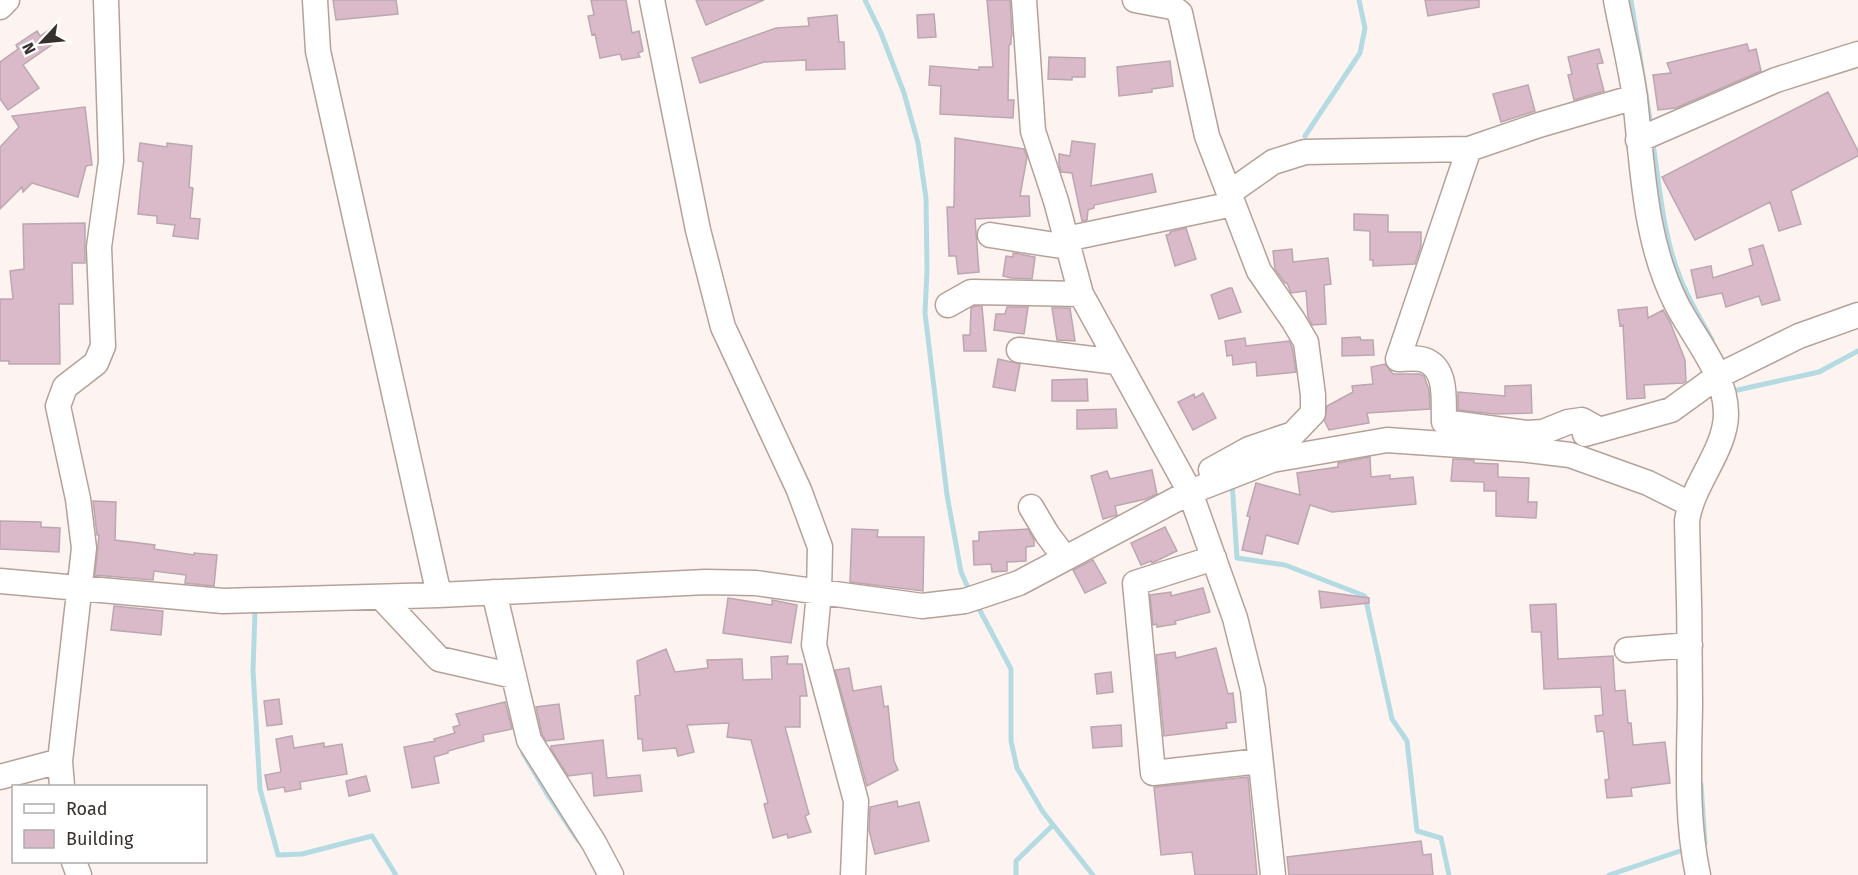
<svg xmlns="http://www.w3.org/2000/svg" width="1858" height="875" viewBox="0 0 1858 875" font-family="'Fira Sans',sans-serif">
	<rect width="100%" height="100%" fill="#fdf4f1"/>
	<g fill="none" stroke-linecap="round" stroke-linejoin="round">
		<path stroke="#b5dbe2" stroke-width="5" d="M 865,0 L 881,33 L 904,93 L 918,143 L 926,198 L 927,270 L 925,313 L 947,495 L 961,572 L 971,594
			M 1631,0 L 1651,126
			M 1305,136 L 1360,53 L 1365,28 L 1359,0
			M 1653,144 C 1660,188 1663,236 1680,277 C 1688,299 1701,319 1712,340
			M 1733,391 L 1819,372 L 1858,351
			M 1232,481 L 1237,558 L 1285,565 L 1365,596 L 1392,719 L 1407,741 L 1417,831 L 1441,838 L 1449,875
			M 977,605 L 1011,669 L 1011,741 L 1017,768 L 1043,812 L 1093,875
			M 255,610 L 253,671 L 260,789 L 278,855 L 302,854 L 372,836 L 396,875
			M 523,753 L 546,792 L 578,840
			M 1701,784 L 1705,843
			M 1016,875 L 1016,861 L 1053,825
			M 1609,875 L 1686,849"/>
	</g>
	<path fill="#dabac8" stroke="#bba7b0" stroke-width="1.5" d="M 333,0 L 396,0 L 398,14 L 336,20 Z
		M 591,0 L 626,0 L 632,33 L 639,31 L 643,51 L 638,53 L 640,57 L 622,60 L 620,54 L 600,58 L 595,34 L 592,35 L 588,16 L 594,15 Z
		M 696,0 L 764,0 L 706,25 Z
		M 987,0 L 1010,0 L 1012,36 L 1011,37 L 1011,44 L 1009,45 L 1008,100 L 1014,100 L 1013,118 L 940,114 L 941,86 L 929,85 L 930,66 L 979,70 L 979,67 L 993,67 Z
		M 1425,0 L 1479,0 L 1479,7 L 1428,16 Z
		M 934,14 L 936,37 L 918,38 L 917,15 Z
		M 837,15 L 839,42 L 844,42 L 845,69 L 806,70 L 806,60 L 764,62 L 700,83 L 692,58 L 776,28 L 809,26 L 808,18 Z
		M 52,28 L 60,39 L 23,65 L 39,88 L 8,110 L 0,99 L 0,62 L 18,49 L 16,45 L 37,31 L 40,36 Z
		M 1747,44 L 1749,51 L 1756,49 L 1761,71 L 1676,108 L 1658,110 L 1653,75 L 1671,73 L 1667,63 Z
		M 1599,49 L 1603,63 L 1597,64 L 1604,91 L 1574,100 L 1568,75 L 1572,74 L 1568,57 Z
		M 1049,57 L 1085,58 L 1085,77 L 1072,77 L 1072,80 L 1048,79 Z
		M 1170,61 L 1173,86 L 1152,89 L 1152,92 L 1119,96 L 1117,67 Z
		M 1528,85 L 1535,111 L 1501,122 L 1493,94 Z
		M 1828,92 L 1858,151 L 1858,156 L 1791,191 L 1801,224 L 1779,231 L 1770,202 L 1695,240 L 1662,177 Z
		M 85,107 L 92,165 L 86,166 L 78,197 L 32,183 L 23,192 L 22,187 L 0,209 L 0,147 L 19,127 L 12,116 Z
		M 955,138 L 1024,149 L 1027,157 L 1020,196 L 1029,196 L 1030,216 L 975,219 L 979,272 L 958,274 L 956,256 L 949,256 L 947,207 L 954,207 Z
		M 1072,141 L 1095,144 L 1091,186 L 1152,174 L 1156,192 L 1094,205 L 1094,208 L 1088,210 L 1087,220 L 1082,221 L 1072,173 L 1061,172 L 1059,163 L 1059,154 L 1070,156 Z
		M 140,143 L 167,147 L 167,143 L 192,146 L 189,187 L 193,188 L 190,218 L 200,219 L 198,239 L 173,236 L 175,225 L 157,223 L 157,216 L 138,214 L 143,162 L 138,161 Z
		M 1354,214 L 1388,215 L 1388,232 L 1421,232 L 1421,246 L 1415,264 L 1373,266 L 1373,260 L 1370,260 L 1370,231 L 1354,230 Z
		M 85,223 L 85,263 L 72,263 L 73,304 L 59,304 L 60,364 L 9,364 L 9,361 L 0,361 L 0,299 L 13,299 L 10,271 L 24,269 L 23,224 Z
		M 1186,228 L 1196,259 L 1175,266 L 1166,235 L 1170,234 L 1170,232 Z
		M 1763,245 L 1780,300 L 1762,305 L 1759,296 L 1726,307 L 1722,293 L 1697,298 L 1691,270 L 1711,266 L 1713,278 L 1753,265 L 1749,249 Z
		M 1292,249 L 1293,262 L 1328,258 L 1331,284 L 1324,285 L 1326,324 L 1312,325 L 1308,317 L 1306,291 L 1291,293 L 1287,283 L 1285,283 L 1275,269 L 1273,251 Z
		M 1013,253 L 1035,257 L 1032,279 L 1011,278 L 1003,276 L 1006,256 L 1013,257 Z
		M 1229,288 L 1232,288 L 1241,312 L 1219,319 L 1211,295 Z
		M 975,306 L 982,306 L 986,351 L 964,351 L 963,335 L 970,335 L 971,308 Z
		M 1007,307 L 1028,307 L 1024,334 L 994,330 L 996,314 L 1005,314 Z
		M 1647,307 L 1648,318 L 1663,310 L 1670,322 L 1685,360 L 1686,381 L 1683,383 L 1644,385 L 1645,398 L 1627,399 L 1623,325 L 1620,326 L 1618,310 Z
		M 1052,308 L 1070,308 L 1075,341 L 1057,340 Z
		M 1360,337 L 1361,340 L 1373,340 L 1374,355 L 1342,356 L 1342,338 Z
		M 1245,338 L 1246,346 L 1289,341 L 1292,347 L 1296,372 L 1257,376 L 1256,362 L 1233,365 L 1232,355 L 1227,356 L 1225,341 Z
		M 998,359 L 1020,364 L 1015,391 L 993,387 Z
		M 1385,364 L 1393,374 L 1420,374 L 1424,376 L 1429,390 L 1430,409 L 1367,413 L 1369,423 L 1329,430 L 1324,420 L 1327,406 L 1353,392 L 1352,386 L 1373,384 L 1371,367 Z
		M 1087,379 L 1088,401 L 1052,401 L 1052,380 Z
		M 1531,385 L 1532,413 L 1495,414 L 1458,410 L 1458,392 L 1505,396 L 1505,386 Z
		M 1203,393 L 1216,418 L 1193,430 L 1178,402 L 1194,394 L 1195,398 Z
		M 1116,409 L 1117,428 L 1077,429 L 1077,410 Z
		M 1370,457 L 1371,477 L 1390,475 L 1390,479 L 1413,477 L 1416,504 L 1332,512 L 1310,505 L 1298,544 L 1266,535 L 1262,554 L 1242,550 L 1250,517 L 1247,516 L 1256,483 L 1300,495 L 1297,473 L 1338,467 L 1338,463 Z
		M 1453,459 L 1474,460 L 1474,463 L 1498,464 L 1498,477 L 1529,478 L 1528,502 L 1537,502 L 1536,518 L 1496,516 L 1496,491 L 1484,491 L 1484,482 L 1451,481 Z
		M 1152,470 L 1157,494 L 1146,499 L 1115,506 L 1117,515 L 1103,519 L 1091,476 L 1107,471 L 1110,479 Z
		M 93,501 L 116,502 L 115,540 L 155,545 L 154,549 L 194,555 L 194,553 L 217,555 L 214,586 L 185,583 L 186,575 L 154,571 L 153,580 L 95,575 L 99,535 L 97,535 Z
		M 0,521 L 41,522 L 41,527 L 60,528 L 59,552 L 0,549 Z
		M 1165,527 L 1177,551 L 1152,563 L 1151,561 L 1141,565 L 1131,543 Z
		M 852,529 L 878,530 L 877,537 L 924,537 L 923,591 L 850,582 Z
		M 1028,529 L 1034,540 L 1034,546 L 1026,547 L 1026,561 L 1007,562 L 1007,571 L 992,572 L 991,564 L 974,565 L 973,541 L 979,541 L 979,532 Z
		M 1093,560 L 1106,583 L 1085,593 L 1073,570 Z
		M 1203,588 L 1210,612 L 1175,621 L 1176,624 L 1157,627 L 1157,624 L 1153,625 L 1150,595 L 1171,592 L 1171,596 Z
		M 1319,591 L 1369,598 L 1369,603 L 1321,608 Z
		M 728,598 L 772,605 L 772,600 L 797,605 L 791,643 L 723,633 Z
		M 1556,604 L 1558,659 L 1613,656 L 1615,691 L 1625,690 L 1628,723 L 1631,723 L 1633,745 L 1665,742 L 1670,783 L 1631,788 L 1632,796 L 1607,798 L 1605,780 L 1609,779 L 1604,734 L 1603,731 L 1597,732 L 1595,716 L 1603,715 L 1601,687 L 1544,689 L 1541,632 L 1532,632 L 1530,605 Z
		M 114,606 L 163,611 L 161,635 L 111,630 Z
		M 1216,648 L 1228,694 L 1233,693 L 1236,722 L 1226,723 L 1227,728 L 1164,736 L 1156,655 L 1175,652 L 1176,658 Z
		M 666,649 L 675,672 L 708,668 L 707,660 L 742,659 L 743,680 L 772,679 L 771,657 L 788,656 L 787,664 L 802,664 L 807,696 L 800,696 L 800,727 L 785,727 L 809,814 L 805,816 L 811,832 L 788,838 L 787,834 L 773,838 L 764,804 L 768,803 L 751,740 L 727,737 L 729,723 L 687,725 L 694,752 L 678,756 L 676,748 L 643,751 L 642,739 L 638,739 L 635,696 L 640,695 L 637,661 Z
		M 849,668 L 853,691 L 881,686 L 884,707 L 888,706 L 894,761 L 898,770 L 867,786 L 835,670 Z
		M 1111,672 L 1113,692 L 1097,694 L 1095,674 Z
		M 279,699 L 282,724 L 267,726 L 264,701 Z
		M 505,702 L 512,729 L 483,735 L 484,741 L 448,751 L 448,753 L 434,757 L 439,783 L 412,788 L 404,747 L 435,741 L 434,739 L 455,733 L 453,727 L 460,725 L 456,714 Z
		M 559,704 L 564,739 L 546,741 L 542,734 L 536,707 Z
		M 1121,725 L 1122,746 L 1093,748 L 1091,727 Z
		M 292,736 L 294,748 L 324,743 L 324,747 L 342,744 L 347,774 L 300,782 L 301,789 L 285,792 L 284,787 L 268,790 L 265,775 L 281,772 L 276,739 Z
		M 603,740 L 607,778 L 640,775 L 642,791 L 594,796 L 592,773 L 568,776 L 551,749 L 551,746 Z
		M 366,776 L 370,791 L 349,796 L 346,781 Z
		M 1248,777 L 1257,875 L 1195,875 L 1192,852 L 1161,855 L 1154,787 Z
		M 897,801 L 898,807 L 919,802 L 929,841 L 875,854 L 869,830 L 870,807 Z
		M 1421,841 L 1423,855 L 1431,854 L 1433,875 L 1289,875 L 1287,857 Z"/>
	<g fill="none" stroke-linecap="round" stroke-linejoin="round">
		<g stroke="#b5a199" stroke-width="27">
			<path id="minor" d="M 315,0 L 318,51 L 439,595
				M 652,0 L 698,230 L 723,327 L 799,490 L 820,547 L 819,593 L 814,645 L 856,801 L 853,875
				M 1024,0 L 1033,131 L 1056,201 L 1081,294 L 1190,492 L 1235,618 L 1253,690 L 1273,875
				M 1135,0 L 1172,7 L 1180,13 L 1207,136 L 1259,271 L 1293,320 L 1306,342 L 1313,395 L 1313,413 L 1293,434 L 1249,449 L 1211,470
				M 1616,0 C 1622,33 1631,66 1635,99 C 1643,169 1644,239 1676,303 C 1694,339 1726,372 1726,414 C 1726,450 1692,484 1687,521 C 1689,582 1690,644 1690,705 C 1689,762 1686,819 1698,875
				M 0,7 L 7,0
				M 1638,140 L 1776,80 L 1858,54
				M 1469,149 L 1398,359 C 1407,359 1419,357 1427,361 C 1448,371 1443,403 1444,422 L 1527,433 L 1543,432 L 1568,422 L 1582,420 L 1600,430
				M 1229,193 L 1273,162 L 1305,152 L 1469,149 L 1539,125 L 1635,97
				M 990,235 L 1068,247
				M 1066,239 L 1233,204
				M 948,305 L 971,292 L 1081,294
				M 1019,350 L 1117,362
				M 1585,434 L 1671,410 L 1718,376 L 1799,336 L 1858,315
				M 1031,507 L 1047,534 L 1065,558
				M 1214,558 L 1135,583 L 1153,773 L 1260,761
				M 0,581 L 223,601 L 439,595 L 706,582 L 756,583 L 922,606 L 965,601 L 1019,583 L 1190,492 L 1272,460 L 1387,440 L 1529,450 L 1570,455 L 1648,483 L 1690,504
				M 494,592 L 529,740 L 594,843 L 611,875
				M 381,597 L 439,659 L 514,676
				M 1627,650 L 1690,645
				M 0,777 L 60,761
				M 62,786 L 60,761 L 84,548 L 78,499 L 58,406 L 65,387 L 96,363 L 103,346 L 99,247 L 111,161 L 106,0
				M 74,862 L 79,875"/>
		</g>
		<use href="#minor" stroke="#fff" stroke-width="24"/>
	</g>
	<rect x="12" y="785" width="195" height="78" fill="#ffffff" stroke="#afacab" stroke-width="1.5"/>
	<rect x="24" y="804" width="30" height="9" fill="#ffffff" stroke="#afacab" stroke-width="1.5"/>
	<text x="66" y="815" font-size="18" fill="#38302d">Road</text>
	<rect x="24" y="830" width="30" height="18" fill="#dabac8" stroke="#afacab" stroke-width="1.5"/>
	<text x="66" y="845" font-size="18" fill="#38302d">Building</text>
	<g transform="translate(42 42) rotate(244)" stroke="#ffffff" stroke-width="4.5" paint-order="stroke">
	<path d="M0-4.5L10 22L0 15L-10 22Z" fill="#38302d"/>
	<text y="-9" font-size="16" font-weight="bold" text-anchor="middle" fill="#38302d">N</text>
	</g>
</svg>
